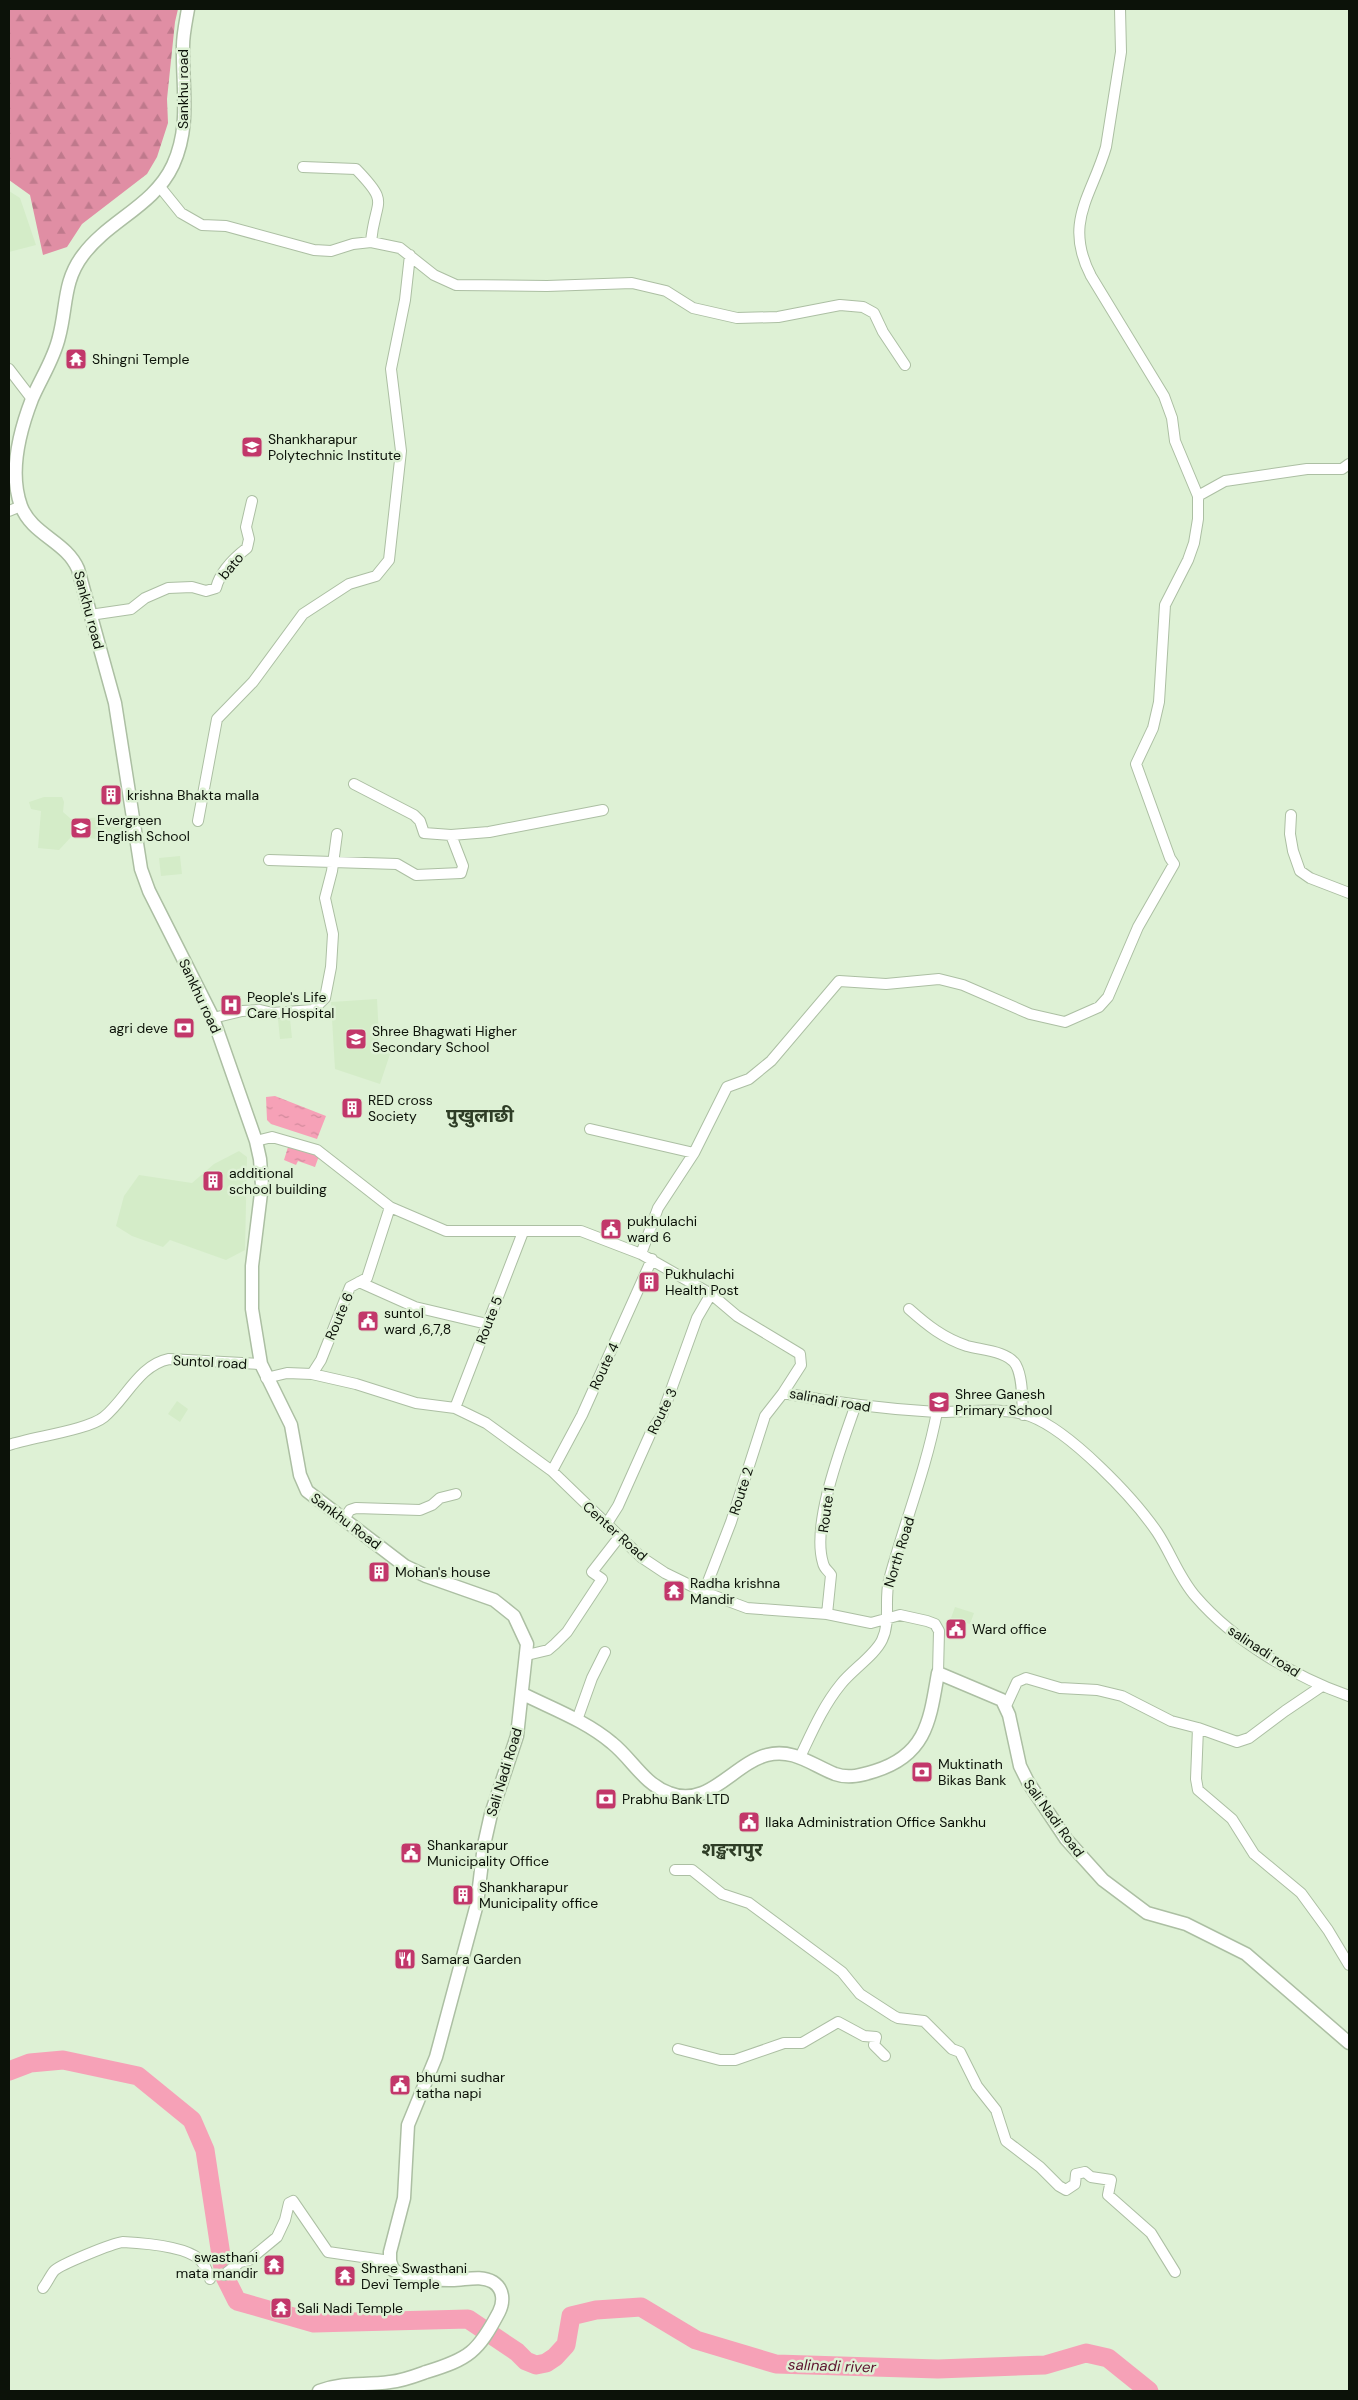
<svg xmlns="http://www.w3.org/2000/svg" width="1358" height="2400" viewBox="0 0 1358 2400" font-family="'DM Sans','Noto Sans Devanagari',sans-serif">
	<defs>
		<pattern id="forest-firs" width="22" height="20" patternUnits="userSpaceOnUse" patternTransform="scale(1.25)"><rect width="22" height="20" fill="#e08ea4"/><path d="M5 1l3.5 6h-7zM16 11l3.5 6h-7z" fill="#bf798c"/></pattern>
		<pattern id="water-ripples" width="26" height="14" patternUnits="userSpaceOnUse" patternTransform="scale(1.25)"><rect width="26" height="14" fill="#f6a1b7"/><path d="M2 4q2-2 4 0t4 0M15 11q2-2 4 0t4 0" fill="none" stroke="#d28a9c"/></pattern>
	</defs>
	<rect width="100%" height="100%" fill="#def1d5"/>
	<path fill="#d4ecc8" d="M 9,191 L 20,198 L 36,245 L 9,252 Z
		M 44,797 L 62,797 L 64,802 L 63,812 L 71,819 L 123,816 L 122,842 L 72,836 L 59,850 L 38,848 L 41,811 L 31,809 L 29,802 Z
		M 180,856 L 182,874 L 161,876 L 159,858 Z
		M 377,999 L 379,1036 L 377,1042 L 392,1048 L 380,1084 L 335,1069 L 331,1002 Z
		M 278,1019 L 290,1019 L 292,1038 L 280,1039 Z
		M 239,1151 L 247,1157 L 245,1250 L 226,1260 L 170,1240 L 163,1247 L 132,1236 L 116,1226 L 124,1196 L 139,1175 L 192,1183 L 214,1164 Z
		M 177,1401 L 188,1409 L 180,1422 L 168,1414 Z
		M 955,1607 L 974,1613 L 970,1624 L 951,1618 Z"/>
	<path fill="url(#forest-firs)" d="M 9,9 L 178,9 L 175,22 L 167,99 L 168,123 L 157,157 L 147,174 L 82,224 L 67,247 L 43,255 L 30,195 L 9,180 Z"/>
	<path fill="url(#water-ripples)" d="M 275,1096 L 326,1116 L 317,1139 L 271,1124 L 267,1120 L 266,1097 Z
		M 288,1147 L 319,1156 L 315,1167 L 298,1161 L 296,1165 L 284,1160 Z"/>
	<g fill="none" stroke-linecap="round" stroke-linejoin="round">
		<path stroke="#f6a1b7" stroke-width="19" d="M 9,2071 L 30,2063 L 63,2060 L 138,2076 L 192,2120 L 205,2150 L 224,2275 L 237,2301 L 314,2323 L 468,2319 L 517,2352 L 526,2361 L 536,2365 L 546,2363 L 555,2357 L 566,2345 L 571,2316 L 596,2310 L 641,2307 L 696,2340 L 776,2364 L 938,2369 L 1045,2365 L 1086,2353 L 1108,2358 L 1149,2391"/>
		<g stroke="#acbfa3" stroke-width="12">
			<path id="minor" d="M 303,167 L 356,169 C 391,205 375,198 371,242
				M 160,187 L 181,213 L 202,225 L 226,226 L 314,250 L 331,251 L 353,244 L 371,242 L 400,248 L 434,275 L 456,285 L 547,286 L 632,283 L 666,291 L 693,308 L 737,318 L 778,317 L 840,305 L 863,307 L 874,313 L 883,332 L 905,365
				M 9,369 L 32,399
				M 1198,496 L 1225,481 L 1307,469 L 1342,469 L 1349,464
				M 9,511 L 21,506
				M 90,615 L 131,609 L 145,598 L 168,588 L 192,587 L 206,591 L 216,588 C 220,572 234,558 247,548 L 249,539 L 246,527 L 252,501
				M 1291,815 L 1290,834 L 1293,851 L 1300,871 L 1310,878 L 1349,893
				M 198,821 L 217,719 L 253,682 L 303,614 L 349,584 L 376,576 L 389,560 L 401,451 L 391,369 L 405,300 L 410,255
				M 451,835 L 489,832 L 603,810
				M 269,860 L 397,864 L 416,875 L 461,873 L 463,866 L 451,835 L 424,833 L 420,821 L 414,815 L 354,784
				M 213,1018 L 242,1011 L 260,1010 L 273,1013 L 313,1010 L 325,998 L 331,967 L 333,934 L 325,898 L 332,871 L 337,834
				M 590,1129 L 694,1153
				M 256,1141 L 272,1137 L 317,1150 L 390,1207 L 446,1231 L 581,1231 L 641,1254 L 711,1294 L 737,1316 L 800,1354 L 801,1365 L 783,1393 C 836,1403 883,1409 936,1412 C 964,1413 1004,1406 1030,1416 C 1070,1431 1133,1497 1157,1532 C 1171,1553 1179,1578 1196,1597 C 1234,1641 1295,1677 1349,1696
				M 641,1254 L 658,1208 L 694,1153 L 727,1087 L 749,1079 L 771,1061 L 839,981 L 886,984 L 939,979 L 963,985 L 1030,1014 L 1065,1022 L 1099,1007 L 1108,997 L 1138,927 L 1174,864 L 1170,858 L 1136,764 L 1153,728 L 1159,702 L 1165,605 L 1188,560 L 1194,543 L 1198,519 L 1198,496 L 1175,441 L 1172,418 L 1164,396 L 1091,276 C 1063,222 1092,196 1106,147 L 1121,52 L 1120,9
				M 359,1282 L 415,1307 L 487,1324
				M 909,1309 C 927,1325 943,1338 967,1346 C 981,1350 1008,1351 1016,1365 C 1023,1378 1022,1400 1023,1415
				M 312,1374 L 321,1360 L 350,1287 L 367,1278 L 390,1207
				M 266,1378 L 287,1373 L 312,1374 L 356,1384 L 416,1403 L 455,1408 L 486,1423 L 552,1471 L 641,1557 L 665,1573 L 704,1592 L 747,1608 L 827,1614 L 871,1623 L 900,1615 L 927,1621 L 935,1624 L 939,1631 L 938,1673
				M 455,1408 L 523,1232
				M 9,1445 C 33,1437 88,1430 104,1417 C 126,1399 139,1365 169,1359 L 261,1364
				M 552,1471 L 582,1415 L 652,1259
				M 344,1519 L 350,1510 L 356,1508 L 420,1510 L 432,1505 L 440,1498 L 456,1494
				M 606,1525 L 618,1506 L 652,1430 L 662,1415 L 697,1318 L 711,1294
				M 704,1592 L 731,1522 L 765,1416 L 783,1393
				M 827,1614 L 831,1575 C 829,1571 824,1569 823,1563 C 811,1524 842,1445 855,1407
				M 527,1655 L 548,1650 L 555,1644 L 567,1632 L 602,1579 L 592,1572 L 620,1536
				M 1006,1706 L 1017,1682 L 1026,1678 L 1060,1688 L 1097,1690 L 1122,1696 L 1171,1721 L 1198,1728 L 1237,1742 L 1249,1738 L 1285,1711 L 1322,1686
				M 577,1720 L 592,1678 L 605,1652
				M 1198,1728 L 1196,1779 L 1198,1790 L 1232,1819 L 1254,1854 L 1301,1893 L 1328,1930 L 1349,1965
				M 800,1757 C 812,1732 823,1706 841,1684 C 852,1670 875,1655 882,1640 C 891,1621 884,1601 889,1580 C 904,1524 926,1470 937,1412
				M 675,1870 L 692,1870 L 722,1894 L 749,1903 L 842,1972 L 860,1994 L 894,2016 L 898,2018 L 924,2021 L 952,2049 L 960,2052 L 977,2086 L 996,2110 L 1006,2141 L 1040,2167 L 1059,2186 L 1066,2190 L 1075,2184 L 1076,2174 L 1085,2172 L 1091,2177 L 1111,2180 L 1108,2195 L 1151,2233 L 1175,2272
				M 678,2049 L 720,2060 L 735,2060 L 784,2043 L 802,2043 L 838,2022 L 864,2036 L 876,2037 L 874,2045 L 885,2056
				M 224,2275 L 240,2262 L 249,2260 L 277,2237 L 285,2220 L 289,2203 L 293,2201 L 328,2252 L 390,2261
				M 43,2288 C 47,2283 50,2276 54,2271 C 59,2265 113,2243 123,2242 C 142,2243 184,2246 199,2259 C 205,2264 207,2271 210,2279"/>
		</g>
		<g stroke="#acbfa3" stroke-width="15">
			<path id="major" d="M 188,9 C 186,21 183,34 183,46 C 182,87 191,126 173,165 C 154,206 109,220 83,255 C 63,281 67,307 59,337 C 54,359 41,378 32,399 C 20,430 9,473 21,506 C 32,535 66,541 78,569 L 115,703 L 141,869 L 149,891 L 213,1018 L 256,1141 L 260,1159 L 262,1185 L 252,1266 L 252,1309 L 261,1364 L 291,1425 L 300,1475 L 307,1491 L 405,1566 L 426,1576 L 494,1600 L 514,1616 L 527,1644 L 517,1736 L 491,1814 L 484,1845 L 477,1904 L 436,2057 L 408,2125 L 404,2198 L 390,2252 L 390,2261 L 393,2270 C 411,2279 429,2280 449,2280 C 463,2281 480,2274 493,2282 C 504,2289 504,2302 499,2312 C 478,2352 469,2359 426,2372 C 415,2376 402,2381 390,2382 C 363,2386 348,2381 319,2391
				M 523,1694 C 553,1709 586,1721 612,1743 C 632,1759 644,1784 669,1793 C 708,1809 733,1764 767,1755 C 793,1748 812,1765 835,1774 C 849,1779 862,1775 875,1771 C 927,1755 930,1719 938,1673 L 1002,1700 L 1009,1715 L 1020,1766 L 1028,1782 L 1066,1839 L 1103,1880 L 1147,1913 L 1186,1924 L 1246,1954 L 1349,2043"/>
		</g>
		<use href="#minor" stroke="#fff" stroke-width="10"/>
		<use href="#major" stroke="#fff" stroke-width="12"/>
	</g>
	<defs>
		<g id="temple-square" transform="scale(1.125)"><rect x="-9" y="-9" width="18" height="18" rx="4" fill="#c2376a" stroke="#def1d5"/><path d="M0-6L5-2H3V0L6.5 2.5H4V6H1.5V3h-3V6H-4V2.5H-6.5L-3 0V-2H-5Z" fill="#fff"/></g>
		<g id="university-square" transform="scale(1.125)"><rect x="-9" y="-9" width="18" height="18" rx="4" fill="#c2376a" stroke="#def1d5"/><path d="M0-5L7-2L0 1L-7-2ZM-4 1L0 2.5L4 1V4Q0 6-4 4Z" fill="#fff"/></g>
		<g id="building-square" transform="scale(1.125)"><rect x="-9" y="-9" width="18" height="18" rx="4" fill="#c2376a" stroke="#def1d5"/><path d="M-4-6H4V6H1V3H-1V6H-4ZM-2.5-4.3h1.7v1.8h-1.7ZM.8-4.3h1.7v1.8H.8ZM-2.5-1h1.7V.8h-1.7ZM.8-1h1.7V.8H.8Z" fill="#fff"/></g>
		<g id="school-square" transform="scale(1.125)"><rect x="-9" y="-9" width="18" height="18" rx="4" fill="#c2376a" stroke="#def1d5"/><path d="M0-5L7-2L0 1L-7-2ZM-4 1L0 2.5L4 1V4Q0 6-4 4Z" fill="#fff"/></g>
		<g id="hospital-square" transform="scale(1.125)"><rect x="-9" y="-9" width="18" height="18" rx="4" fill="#c2376a" stroke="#def1d5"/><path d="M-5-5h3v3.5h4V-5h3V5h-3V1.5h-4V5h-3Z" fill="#fff"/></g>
		<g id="bank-square" transform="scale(1.125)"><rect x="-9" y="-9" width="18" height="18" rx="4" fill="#c2376a" stroke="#def1d5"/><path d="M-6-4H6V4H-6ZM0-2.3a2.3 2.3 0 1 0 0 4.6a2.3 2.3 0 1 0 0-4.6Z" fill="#fff"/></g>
		<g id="civic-square" transform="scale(1.125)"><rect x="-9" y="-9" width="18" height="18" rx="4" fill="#c2376a" stroke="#def1d5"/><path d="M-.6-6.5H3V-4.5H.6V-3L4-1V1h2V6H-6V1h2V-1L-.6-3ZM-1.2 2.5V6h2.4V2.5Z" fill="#fff"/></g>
		<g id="restaurant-square" transform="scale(1.125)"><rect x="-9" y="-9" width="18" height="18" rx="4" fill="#c2376a" stroke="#def1d5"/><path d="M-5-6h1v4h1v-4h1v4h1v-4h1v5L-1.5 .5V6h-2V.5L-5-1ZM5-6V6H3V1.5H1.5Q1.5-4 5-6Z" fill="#fff"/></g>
	</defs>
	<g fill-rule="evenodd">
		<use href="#temple-square" x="76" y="359"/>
		<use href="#university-square" x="252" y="447"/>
		<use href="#building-square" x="111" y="795"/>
		<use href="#school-square" x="81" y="828"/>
		<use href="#hospital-square" x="231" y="1005"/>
		<use href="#bank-square" x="184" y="1028"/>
		<use href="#school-square" x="356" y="1039"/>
		<use href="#building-square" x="352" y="1108"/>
		<use href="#building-square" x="213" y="1181"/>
		<use href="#civic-square" x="611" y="1229"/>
		<use href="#building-square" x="649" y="1282"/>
		<use href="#civic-square" x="368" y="1321"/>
		<use href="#school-square" x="939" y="1402"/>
		<use href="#building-square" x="379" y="1572"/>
		<use href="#temple-square" x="674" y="1591"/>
		<use href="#civic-square" x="956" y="1629"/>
		<use href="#bank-square" x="922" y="1772"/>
		<use href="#bank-square" x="606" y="1799"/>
		<use href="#civic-square" x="749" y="1822"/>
		<use href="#civic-square" x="411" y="1853"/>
		<use href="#building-square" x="463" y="1895"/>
		<use href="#restaurant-square" x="405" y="1959"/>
		<use href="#civic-square" x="400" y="2085"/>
		<use href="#temple-square" x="274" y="2265"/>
		<use href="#temple-square" x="345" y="2276"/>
		<use href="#temple-square" x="281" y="2308"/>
	</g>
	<g text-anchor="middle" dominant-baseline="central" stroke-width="5" stroke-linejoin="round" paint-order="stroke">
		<g font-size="14" fill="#0c1209" stroke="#def1d5">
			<text transform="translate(183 89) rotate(-90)">Sankhu road</text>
			<text transform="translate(231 566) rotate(-50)">bato</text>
			<text transform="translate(89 610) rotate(75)">Sankhu road</text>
			<text transform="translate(200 996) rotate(65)">Sankhu road</text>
			<text transform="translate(339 1316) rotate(-67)">Route 6</text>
			<text transform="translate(489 1320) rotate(-69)">Route 5</text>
			<text transform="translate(210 1362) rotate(3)">Suntol road</text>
			<text transform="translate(604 1366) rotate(-65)">Route 4</text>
			<text transform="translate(830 1400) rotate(10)">salinadi road</text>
			<text transform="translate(662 1411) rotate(-64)">Route 3</text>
			<text transform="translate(741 1491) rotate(-72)">Route 2</text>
			<text transform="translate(826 1510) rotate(-82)">Route 1</text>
			<text transform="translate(346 1521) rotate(37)">Sankhu Road</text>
			<text transform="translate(615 1531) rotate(42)">Center Road</text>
			<text transform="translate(899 1552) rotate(-73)">North Road</text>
			<text transform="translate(1264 1651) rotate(33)">salinadi road</text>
			<text transform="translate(504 1772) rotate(-73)">Sali Nadi Road</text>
			<text transform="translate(1054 1818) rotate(54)">Sali Nadi Road</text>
		</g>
		<g font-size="14" fill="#0c1209" stroke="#def1d5" text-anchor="start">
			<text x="92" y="359">Shingni Temple</text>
			<text x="268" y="439">Shankharapur<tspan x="268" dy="16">Polytechnic Institute</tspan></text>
			<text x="127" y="795">krishna Bhakta malla</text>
			<text x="97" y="820">Evergreen<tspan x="97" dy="16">English School</tspan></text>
			<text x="247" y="997">People's Life<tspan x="247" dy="16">Care Hospital</tspan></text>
			<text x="168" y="1028" text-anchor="end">agri deve</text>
			<text x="372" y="1031">Shree Bhagwati Higher<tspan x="372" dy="16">Secondary School</tspan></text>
			<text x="368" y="1100">RED cross<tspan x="368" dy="16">Society</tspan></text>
			<text x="229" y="1173">additional<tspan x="229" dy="16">school building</tspan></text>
			<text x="627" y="1221">pukhulachi<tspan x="627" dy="16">ward 6</tspan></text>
			<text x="665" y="1274">Pukhulachi<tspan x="665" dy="16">Health Post</tspan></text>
			<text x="384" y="1313">suntol<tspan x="384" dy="16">ward ,6,7,8</tspan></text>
			<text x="955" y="1394">Shree Ganesh<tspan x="955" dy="16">Primary School</tspan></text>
			<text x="395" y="1572">Mohan's house</text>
			<text x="690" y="1583">Radha krishna<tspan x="690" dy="16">Mandir</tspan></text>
			<text x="972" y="1629">Ward office</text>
			<text x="938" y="1764">Muktinath<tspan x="938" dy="16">Bikas Bank</tspan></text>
			<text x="622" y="1799">Prabhu Bank LTD</text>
			<text x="765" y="1822">Ilaka Administration Office Sankhu</text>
			<text x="427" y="1845">Shankarapur<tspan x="427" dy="16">Municipality Office</tspan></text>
			<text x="479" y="1887">Shankharapur<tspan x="479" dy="16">Municipality office</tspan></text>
			<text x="421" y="1959">Samara Garden</text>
			<text x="416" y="2077">bhumi sudhar<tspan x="416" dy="16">tatha napi</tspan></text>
			<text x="258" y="2257" text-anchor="end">swasthani<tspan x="258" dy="16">mata mandir</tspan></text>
			<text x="361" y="2268">Shree Swasthani<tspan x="361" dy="16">Devi Temple</tspan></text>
			<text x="297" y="2308">Sali Nadi Temple</text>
		</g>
		<g font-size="15" font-style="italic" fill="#5b112d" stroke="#def1d5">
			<text transform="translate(832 2366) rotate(2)">salinadi river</text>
		</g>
		<g font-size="19" font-weight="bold" fill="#2e3d26" stroke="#def1d5">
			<text x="480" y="1115">पुखुलाछी</text>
			<text x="732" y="1849">शङ्खरापुर</text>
		</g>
	</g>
	<rect width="1358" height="2400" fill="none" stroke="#0c1209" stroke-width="20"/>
</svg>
